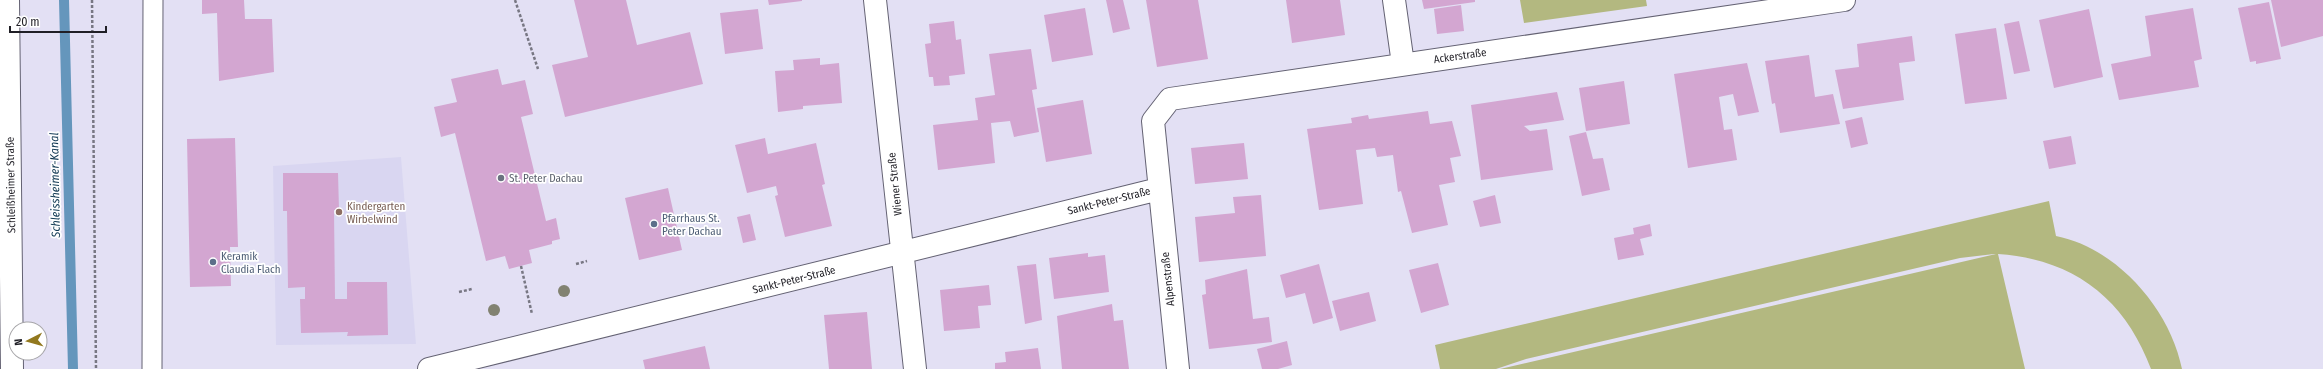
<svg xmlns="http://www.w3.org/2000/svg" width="2323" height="369" viewBox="0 0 2323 369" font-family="'Fira Sans Condensed',sans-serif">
	<rect width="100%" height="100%" fill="#e3e0f4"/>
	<path fill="#d9d6f1" d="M 401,157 L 416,344 L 276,345 L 273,166 Z"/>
	<path fill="#b3b880" d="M 1520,0 L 1646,0 L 1647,6 L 1524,23 Z
		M 2049,201 L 2056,236 C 2117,248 2170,309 2182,369 L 2151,369 C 2125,299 2074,259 1998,254 L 2025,369 L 1500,369 L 1996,254 L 1994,254 L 1960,258 L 1526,359 L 1496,369 L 1440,369 L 1435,345 Z"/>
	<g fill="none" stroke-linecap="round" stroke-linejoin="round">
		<path stroke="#6596bc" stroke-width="10" d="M 64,0 L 73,369"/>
	</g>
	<path fill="#d3a6d1" d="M 202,0 L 244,0 L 245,19 L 272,19 L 274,72 L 219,81 L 217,13 L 202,14 Z
		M 574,0 L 626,0 L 637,45 L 690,32 L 703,84 L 565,117 L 552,65 L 588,57 Z
		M 768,0 L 802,0 L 802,1 L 769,5 Z
		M 1106,0 L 1123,0 L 1130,29 L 1113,33 Z
		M 1146,0 L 1198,0 L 1208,59 L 1157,67 Z
		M 1286,0 L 1340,0 L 1345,35 L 1292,43 Z
		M 1422,0 L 1475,0 L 1475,2 L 1424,9 Z
		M 2271,0 L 2323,0 L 2323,36 L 2281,47 Z
		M 2269,2 L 2281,59 L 2256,64 L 2256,61 L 2250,62 L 2238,8 Z
		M 1461,5 L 1464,31 L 1437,34 L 1434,9 Z
		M 1085,8 L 1093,55 L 1052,62 L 1044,15 Z
		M 2193,8 L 2202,59 L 2194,61 L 2199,87 L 2119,100 L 2111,64 L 2151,56 L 2145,16 Z
		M 758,9 L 763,49 L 725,54 L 720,13 Z
		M 2089,9 L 2103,77 L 2054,88 L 2039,20 Z
		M 954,21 L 956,40 L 961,39 L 965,74 L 949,76 L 950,85 L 934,86 L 933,77 L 929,77 L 925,44 L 931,43 L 929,24 Z
		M 2019,21 L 2030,71 L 2014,74 L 2004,24 Z
		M 1996,28 L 2007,99 L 1965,104 L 1955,34 Z
		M 1912,36 L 1915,61 L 1899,63 L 1904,100 L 1843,109 L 1835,70 L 1859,67 L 1857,44 Z
		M 1031,49 L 1037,89 L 1032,90 L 1039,132 L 1014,137 L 1010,121 L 991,123 L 995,163 L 938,170 L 933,125 L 978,120 L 975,98 L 995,95 L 989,54 Z
		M 1809,55 L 1815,97 L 1833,94 L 1840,124 L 1780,133 L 1775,103 L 1772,104 L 1765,61 Z
		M 820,58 L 820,65 L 839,63 L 842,103 L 803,106 L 803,109 L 778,112 L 775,71 L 794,70 L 793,60 Z
		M 1747,63 L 1759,112 L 1738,116 L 1733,94 L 1719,97 L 1724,130 L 1732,129 L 1737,160 L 1688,168 L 1674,74 Z
		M 498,69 L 502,85 L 525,80 L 533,114 L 521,117 L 546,221 L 556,218 L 560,239 L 552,241 L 552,244 L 529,250 L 532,263 L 509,269 L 505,256 L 486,261 L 455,133 L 441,137 L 434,107 L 457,102 L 451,79 Z
		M 1624,81 L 1630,124 L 1586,131 L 1579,88 Z
		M 1557,92 L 1564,120 L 1524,126 L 1530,131 L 1547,129 L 1553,170 L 1481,180 L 1471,105 Z
		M 1083,100 L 1092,154 L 1046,162 L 1037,108 Z
		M 1428,111 L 1430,124 L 1452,121 L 1461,156 L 1450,158 L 1455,182 L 1439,185 L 1448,225 L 1412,233 L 1401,191 L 1398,192 L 1393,155 L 1377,157 L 1375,148 L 1356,150 L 1363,204 L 1319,210 L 1307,129 L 1352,123 L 1351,118 L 1368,115 L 1369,119 Z
		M 1862,117 L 1868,144 L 1851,148 L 1845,121 Z
		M 1586,132 L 1593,159 L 1603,158 L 1610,190 L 1582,196 L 1569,136 Z
		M 2071,136 L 2076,164 L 2049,169 L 2043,141 Z
		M 235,138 L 238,247 L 230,247 L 231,286 L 190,287 L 187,139 Z
		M 765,138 L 768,154 L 816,143 L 825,184 L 822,185 L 832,226 L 785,237 L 775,196 L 778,195 L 776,186 L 747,193 L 735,145 Z
		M 1244,143 L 1248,179 L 1195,184 L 1191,148 Z
		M 283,173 L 338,173 L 339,210 L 334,210 L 335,299 L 347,299 L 347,282 L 387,282 L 388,335 L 347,336 L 348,332 L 301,333 L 300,299 L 305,299 L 305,287 L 288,288 L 287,211 L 283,211 Z
		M 668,188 L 682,250 L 639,260 L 625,198 Z
		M 1261,195 L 1266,256 L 1199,262 L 1195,217 L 1235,213 L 1233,197 Z
		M 1495,195 L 1501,223 L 1480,227 L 1473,201 Z
		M 750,214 L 756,240 L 743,243 L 737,217 Z
		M 1650,224 L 1652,236 L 1640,239 L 1644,255 L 1618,260 L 1614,238 L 1634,234 L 1633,228 Z
		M 1088,253 L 1088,257 L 1105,255 L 1109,292 L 1054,299 L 1049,258 Z
		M 1438,263 L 1449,305 L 1421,313 L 1409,270 Z
		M 1036,264 L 1042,320 L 1025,324 L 1017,266 Z
		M 1319,264 L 1333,318 L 1313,324 L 1305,293 L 1286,298 L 1280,275 Z
		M 1247,269 L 1253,319 L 1269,317 L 1272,342 L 1209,349 L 1202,295 L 1206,294 L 1205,280 Z
		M 989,285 L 991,305 L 978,306 L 980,328 L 944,331 L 940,290 Z
		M 1369,292 L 1376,321 L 1340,331 L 1332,301 Z
		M 1112,304 L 1114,321 L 1123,320 L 1129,369 L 1062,369 L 1057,316 Z
		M 867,312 L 872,369 L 829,369 L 824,315 Z
		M 1287,341 L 1292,365 L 1278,369 L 1262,369 L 1257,349 Z
		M 705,346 L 710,369 L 645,369 L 643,360 Z
		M 1038,348 L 1041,369 L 995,369 L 995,363 L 1006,362 L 1005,352 Z"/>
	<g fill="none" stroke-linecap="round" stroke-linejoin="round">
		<g stroke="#646273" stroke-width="21">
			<path id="service" d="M 152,369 L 153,0"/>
		</g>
		<g stroke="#646273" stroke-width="24">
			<path id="minor" d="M 875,0 L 915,369
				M 1394,0 L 1403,64
				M 429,369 L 1159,189
				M 1178,369 L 1153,121 L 1170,99 L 1844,0"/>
		</g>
		<g stroke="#646273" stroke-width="24">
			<path id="secondary" d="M 8,0 L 12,369"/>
		</g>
		<path stroke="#787783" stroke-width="2.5" stroke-dasharray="3 2" stroke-linecap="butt" d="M 92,0 L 96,369
			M 515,0 L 538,69
			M 576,264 L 587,261
			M 521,266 L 532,314
			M 459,292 L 472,289"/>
		<use href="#service" stroke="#fff" stroke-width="19"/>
		<use href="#minor" stroke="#fff" stroke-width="22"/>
		<use href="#secondary" stroke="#fff" stroke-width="22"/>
	</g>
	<g fill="#828271">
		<circle cx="564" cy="291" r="6"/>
		<circle cx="494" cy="310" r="6"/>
	</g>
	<circle fill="#6b7280" stroke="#fff" stroke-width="1.5" cx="501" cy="178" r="4"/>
	<circle fill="#8d6e63" stroke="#fff" stroke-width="1.5" cx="339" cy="212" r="4"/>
	<g fill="#5c6f8a" stroke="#fff" stroke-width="1.5">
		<circle cx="654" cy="224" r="4"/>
		<circle cx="213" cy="262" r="4"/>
	</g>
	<g text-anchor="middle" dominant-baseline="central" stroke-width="3.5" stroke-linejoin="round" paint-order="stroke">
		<g font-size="11" fill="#201f26" stroke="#fff">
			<text transform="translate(1460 56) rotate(-8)">Ackerstraße</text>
			<text transform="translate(895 184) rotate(-96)">Wiener Straße</text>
			<text transform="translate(11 185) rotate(-91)">Schleißheimer Straße</text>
			<text transform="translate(1109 201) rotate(-14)">Sankt-Peter-Straße</text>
			<text transform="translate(1168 279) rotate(-96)">Alpenstraße</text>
			<text transform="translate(794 280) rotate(-14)">Sankt-Peter-Straße</text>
		</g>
		<g font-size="11" fill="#5b616d" stroke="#fff" text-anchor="start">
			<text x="509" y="178">St. Peter Dachau</text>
		</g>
		<g font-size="11" fill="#785e54" stroke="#fff" text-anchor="start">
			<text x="347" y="206">Kindergarten<tspan x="347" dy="13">Wirbelwind</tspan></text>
		</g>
		<g font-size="11" fill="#4e5e75" stroke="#fff" text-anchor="start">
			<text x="662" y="218">Pfarrhaus St.<tspan x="662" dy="13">Peter Dachau</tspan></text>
			<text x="221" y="256">Keramik<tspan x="221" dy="13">Claudia Flach</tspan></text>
		</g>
		<g font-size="12" font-style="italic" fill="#0f3752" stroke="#fff">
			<text transform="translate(55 185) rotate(-91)">Schleissheimer-Kanal</text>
		</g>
	</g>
	<g transform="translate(28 341) rotate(264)"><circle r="19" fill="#ffffff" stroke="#a6a5a8"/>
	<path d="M0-3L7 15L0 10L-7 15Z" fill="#92781e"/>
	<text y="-6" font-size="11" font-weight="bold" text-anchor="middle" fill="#201f26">N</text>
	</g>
	<path d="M10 26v6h96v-6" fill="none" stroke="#201f26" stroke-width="2"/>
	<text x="16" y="26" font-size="12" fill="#201f26" stroke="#ffffff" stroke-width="3" paint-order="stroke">20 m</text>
</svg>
